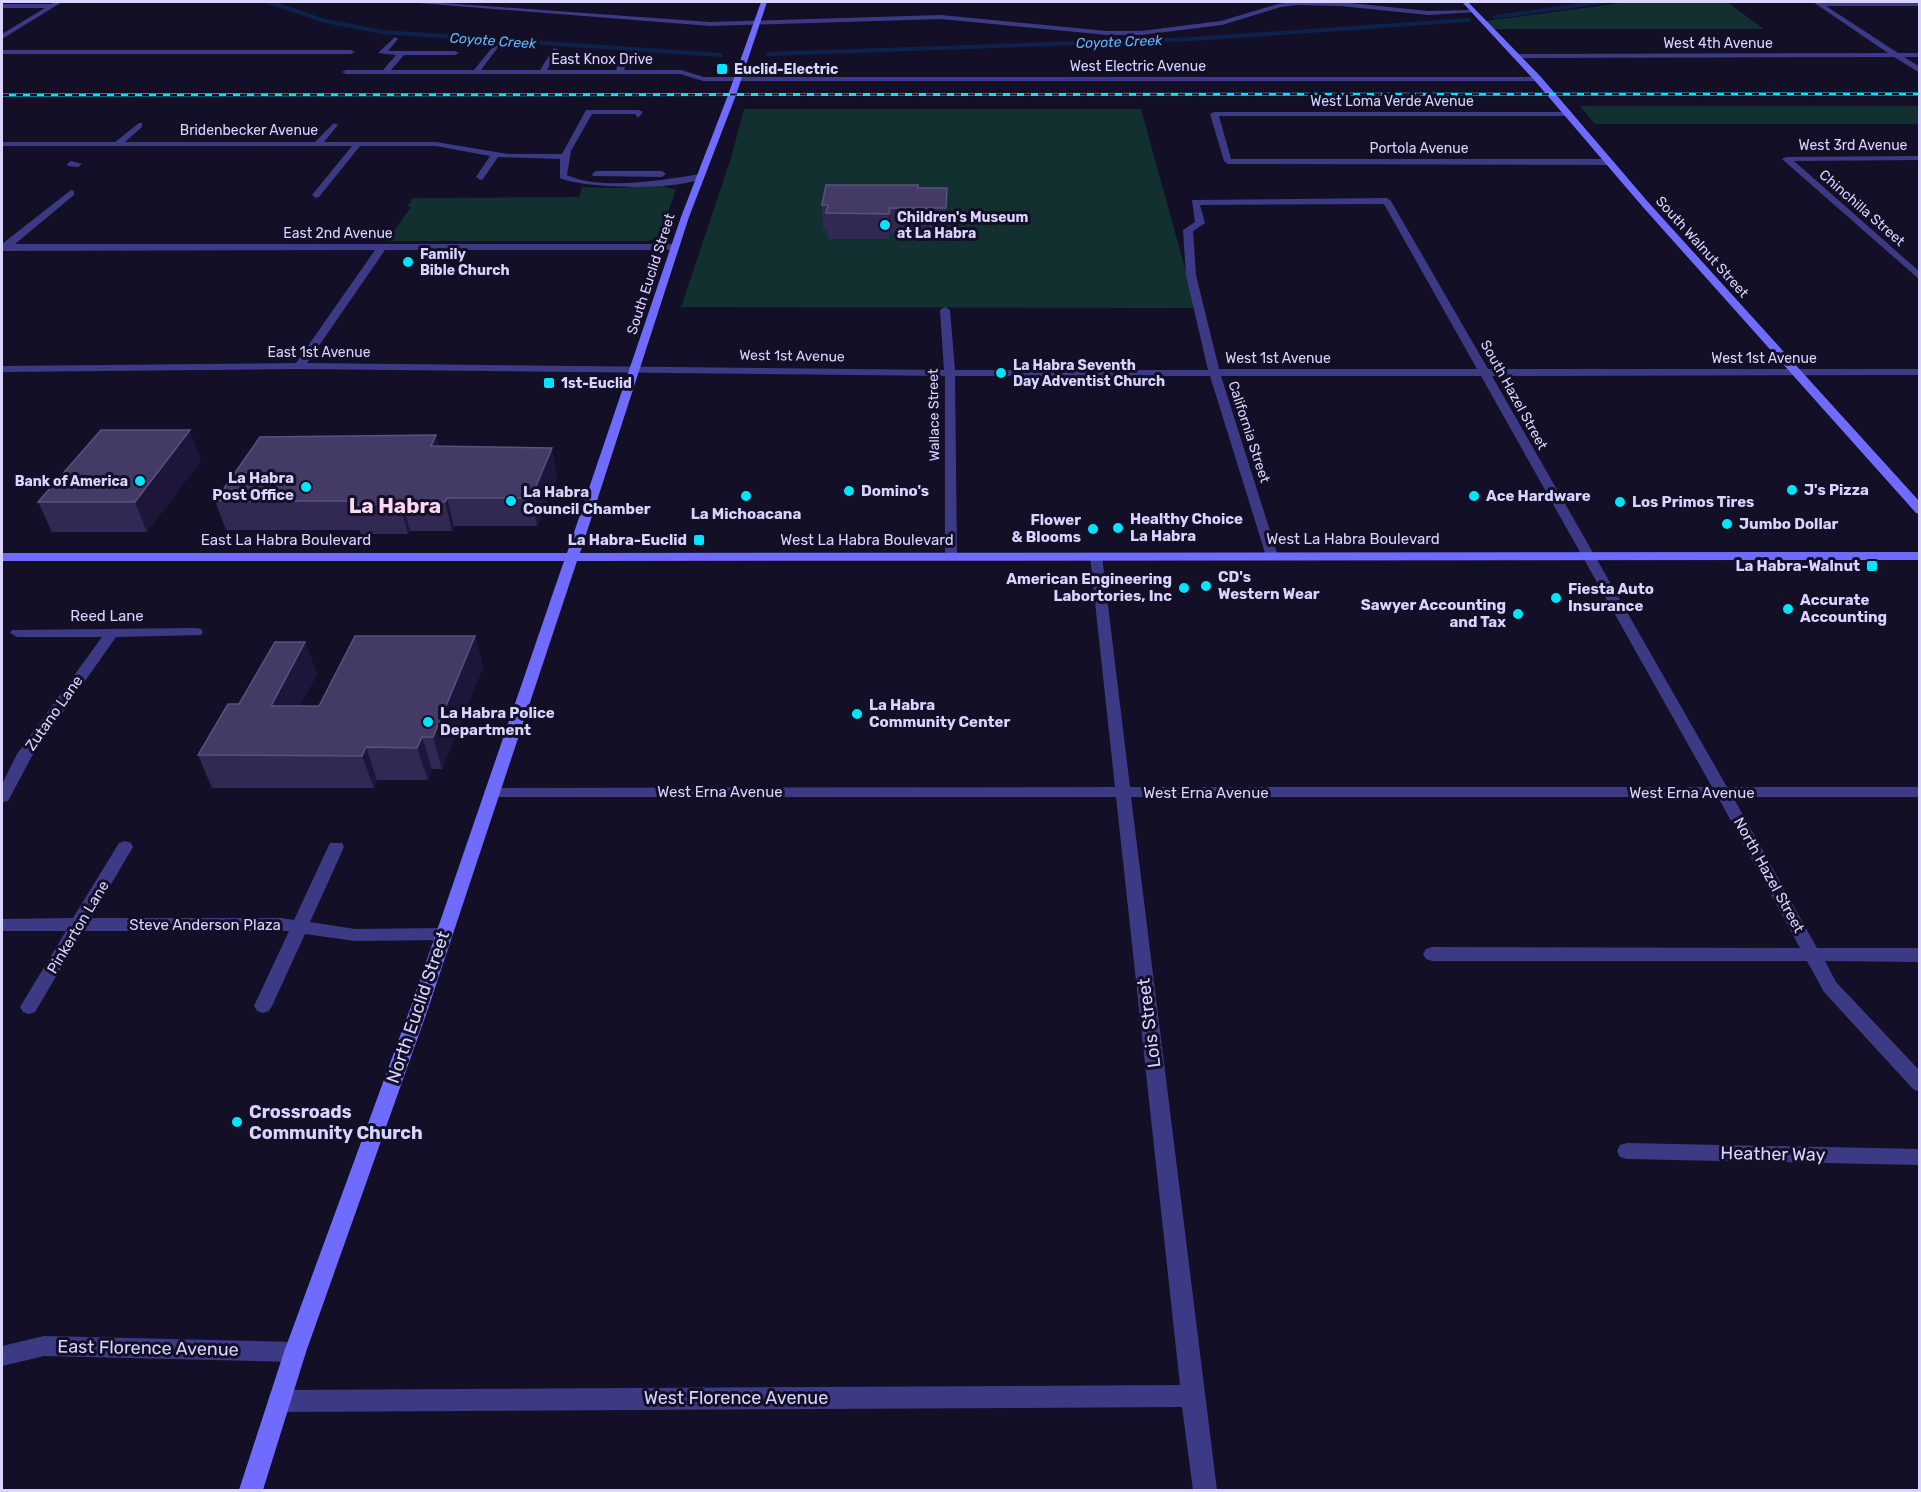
<svg xmlns="http://www.w3.org/2000/svg" width="1921" height="1492" viewBox="0 0 1921 1492" font-family="Rubik,sans-serif">
	<rect width="100%" height="100%" fill="#130f26"/>
	<path fill="#12302f" d="M 1629,2 L 1727,2 L 1764,29 L 1492,29 L 1486,21 Z
		M 1580,106 L 1919,106 L 1919,124 L 1595,124 Z
		M 744,109 L 1141,109 L 1196,308 L 681,307 L 731,158 Z
		M 660,185 L 676,190 L 660,234 L 655,239 L 647,241 L 387,241 L 411,207 L 407,207 L 413,198 L 576,197 L 579,197 L 582,187 L 620,188 Z"/>
	<g fill="none" stroke-linecap="round" stroke-linejoin="round">
		<path stroke="#0c2248" stroke-width="4" d="M 269,2 L 325,21 L 383,32 L 721,55
			M 1495,17 L 1601,2
			M 768,54 L 1192,39 L 1469,20"/>
		<path fill="#3d3a85" fill-rule="evenodd" d="M 55,2 L 62,2 L 2,39 L 2,34 L 45,8 L 2,8 L 2,4 L 51,4 Z
			M 406,2 L 429,2 L 710,22 L 941,15 L 1107,31 L 1141,31 L 1221,21 L 1278,4 L 1293,2 L 1341,2 L 1428,11 L 1474,10 L 1477,12 L 1428,15 L 1341,6 L 1297,5 L 1281,7 L 1222,25 L 1141,35 L 1107,35 L 941,19 L 710,26 Z
			M 1813,2 L 1920,2 L 1920,6 L 1826,6 L 1898,53 L 1920,53 L 1920,57 L 1904,57 L 1920,67 L 1920,73 L 1894,57 L 1516,58 L 1512,56 L 1516,54 L 1888,53 Z
			M 395,37 L 398,39 L 388,51 L 455,51 L 459,53 L 455,55 L 404,55 L 391,70 L 474,70 L 495,44 L 499,46 L 481,70 L 540,70 L 554,48 L 558,50 L 547,70 L 616,70 L 622,54 L 626,52 L 630,54 L 624,70 L 681,70 L 704,77 L 1538,77 L 1542,79 L 1538,81 L 703,81 L 680,74 L 346,74 L 342,72 L 346,70 L 383,70 L 396,55 L 378,53 Z
			M 2,50 L 351,50 L 355,52 L 351,54 L 2,54 Z
			M 586,110 L 639,110 L 643,112 L 638,118 L 635,114 L 592,114 L 571,151 L 567,175 C 601,191 664,180 700,174 L 704,177 C 683,191 584,189 560,178 L 560,159 L 498,157 L 483,179 L 480,180 L 476,177 L 490,156 L 436,146 L 360,146 L 319,197 L 316,198 L 312,195 L 352,146 L 2,146 L 2,142 L 115,142 L 139,123 L 142,123 L 142,127 L 125,142 L 315,142 L 334,123 L 338,125 L 324,142 L 436,142 L 508,154 L 562,154 Z
			M 1214,112 L 1572,112 L 1572,116 L 1219,116 L 1231,159 L 1610,159 L 1614,162 L 1610,165 L 1228,164 L 1224,161 L 1210,114 Z
			M 1920,156 L 1920,160 L 1794,161 L 1920,272 L 1920,280 L 1782,159 L 1786,157 Z
			M 71,161 L 82,164 L 78,167 L 68,166 L 67,164 Z
			M 596,171 L 662,171 L 666,174 L 662,177 L 593,176 L 592,174 Z
			M 71,190 L 74,191 L 74,195 L 15,244 L 675,244 L 680,247 L 675,250 L 385,250 L 307,363 L 944,370 L 940,310 L 945,307 L 950,310 L 955,370 L 1208,370 L 1186,275 L 1183,230 L 1195,222 L 1192,200 L 1387,198 L 1391,201 L 1488,369 L 1920,369 L 1920,375 L 1492,376 L 1727,787 L 1920,787 L 1920,797 L 1733,797 L 1817,948 L 1920,948 L 1920,962 L 1825,961 L 1836,982 L 1920,1071 L 1920,1092 L 1913,1089 L 1824,992 L 1807,961 L 1432,961 L 1426,959 L 1423,954 L 1426,949 L 1432,947 L 1800,948 L 1718,797 L 1131,797 L 1217,1490 L 1193,1490 L 1182,1407 L 279,1412 L 271,1409 L 268,1401 L 271,1393 L 279,1390 L 1180,1385 L 1116,797 L 492,797 L 487,796 L 484,792 L 487,788 L 1115,787 L 1090,556 L 1096,552 L 1102,556 L 1130,787 L 1712,787 L 1481,376 L 1221,376 L 1278,556 L 1272,560 L 1266,556 L 1210,376 L 955,376 L 957,556 L 951,560 L 945,556 L 945,376 L 299,369 L 2,372 L 2,366 L 296,363 L 375,250 L 2,251 L 2,244 ZM 1384,204 L 1477,369 L 1219,369 L 1196,275 L 1193,231 L 1205,223 L 1200,205 Z
			M 196,628 L 201,629 L 203,632 L 201,635 L 116,637 L 32,756 L 8,801 L 2,802 L 2,784 L 17,754 L 102,637 L 17,637 L 10,633 L 12,630 Z
			M 125,841 L 131,843 L 133,847 L 91,918 L 281,918 L 294,920 L 328,847 L 330,843 L 342,843 L 344,847 L 310,922 L 355,929 L 444,928 L 450,929 L 453,934 L 450,939 L 444,940 L 355,941 L 305,934 L 272,1006 L 269,1011 L 263,1013 L 257,1011 L 254,1006 L 289,931 L 83,931 L 35,1012 L 29,1014 L 23,1012 L 20,1007 L 23,1002 L 66,931 L 2,931 L 2,919 L 73,918 L 119,843 Z
			M 1627,1143 L 1920,1149 L 1920,1165 L 1627,1159 L 1620,1157 L 1617,1151 L 1620,1145 Z
			M 44,1336 L 295,1342 L 303,1345 L 306,1352 L 303,1359 L 295,1362 L 44,1356 L 2,1366 L 2,1346 Z"/>
		<path fill="#6f6bff" fill-rule="evenodd" d="M 761,2 L 767,2 L 736,95 L 689,217 L 580,553 L 1920,552 L 1920,560 L 577,561 L 428,1009 L 306,1352 L 263,1490 L 239,1490 L 284,1352 L 410,1009 L 564,561 L 2,561 L 2,553 L 567,553 L 681,217 L 728,95 Z
			M 1462,2 L 1468,2 L 1541,77 L 1648,202 L 1920,502 L 1920,514 L 1916,513 L 1642,206 L 1535,81 Z"/>
		<g stroke="#00e5ff" stroke-width="3">
			<path id="rail" d="M 2,95 L 1920,94"/>
		</g>
		<use href="#rail" stroke="#130f26" stroke-width="2" stroke-dasharray="7" stroke-linecap="butt"/>
	</g>
	<path fill="#312854" d="M 947,188 L 946,234 L 890,233 L 890,239 L 828,239 L 827,230 L 823,230 L 822,205 Z
		M 436,435 L 439,446 L 557,476 L 537,526 L 454,526 L 452,531 L 410,531 L 408,534 L 361,534 L 359,530 L 226,530 L 215,501 Z
		M 201,460 L 147,532 L 52,532 L 38,502 Z
		M 475,636 L 483,667 L 442,769 L 432,769 L 428,780 L 377,780 L 374,788 L 212,788 L 198,755 L 305,642 L 317,674 L 300,706 L 319,706 Z"/>
	<path fill="#1d163a" d="M 947,188 L 947,213 L 946,234 L 946,208 Z
		M 890,208 L 890,239 L 889,214 Z
		M 190,430 L 201,460 L 147,532 L 135,502 Z
		M 436,435 L 443,463 L 431,446 Z
		M 552,448 L 557,476 L 537,526 L 531,498 Z
		M 447,498 L 454,526 L 452,531 L 445,502 Z
		M 402,502 L 410,531 L 408,534 L 400,505 Z
		M 475,636 L 483,667 L 442,769 L 433,737 Z
		M 305,642 L 317,674 L 283,738 L 271,706 Z
		M 422,737 L 432,769 L 428,780 L 417,748 Z
		M 366,747 L 377,780 L 374,788 L 362,756 Z"/>
	<path fill="#433a66" stroke="#5a527e" stroke-width="1.5" d="M 826,185 L 918,185 L 918,188 L 947,188 L 946,208 L 890,208 L 889,214 L 826,213 L 828,205 L 822,205 Z
		M 101,430 L 190,430 L 135,502 L 38,502 Z
		M 436,435 L 431,446 L 552,448 L 531,498 L 447,498 L 445,502 L 402,502 L 400,505 L 352,505 L 354,501 L 215,501 L 260,437 Z
		M 355,636 L 475,636 L 433,737 L 422,737 L 417,748 L 366,747 L 362,756 L 198,755 L 228,704 L 239,704 L 275,642 L 305,642 L 271,706 L 319,706 Z"/>
	<g fill="#00e5ff" stroke="#130f26" stroke-width="2">
		<rect x="716" y="63" width="12" height="12" rx="3"/>
		<circle cx="885" cy="225" r="6"/>
		<circle cx="408" cy="262" r="6"/>
		<circle cx="1001" cy="373" r="6"/>
		<rect x="543" y="377" width="12" height="12" rx="3"/>
		<circle cx="140" cy="481" r="6"/>
		<circle cx="306" cy="487" r="6"/>
		<circle cx="1792" cy="490" r="6"/>
		<circle cx="849" cy="491" r="6"/>
		<circle cx="746" cy="496" r="6"/>
		<circle cx="1474" cy="496" r="6"/>
		<circle cx="511" cy="501" r="6"/>
		<circle cx="1620" cy="502" r="6"/>
		<circle cx="1727" cy="524" r="6"/>
		<circle cx="1118" cy="528" r="6"/>
		<circle cx="1093" cy="529" r="6"/>
		<rect x="693" y="534" width="12" height="12" rx="3"/>
		<rect x="1866" y="560" width="12" height="12" rx="3"/>
		<circle cx="1206" cy="586" r="6"/>
		<circle cx="1184" cy="588" r="6"/>
		<circle cx="1556" cy="598" r="6"/>
		<circle cx="1788" cy="609" r="6"/>
		<circle cx="1518" cy="614" r="6"/>
		<circle cx="857" cy="714" r="6"/>
		<circle cx="428" cy="722" r="6"/>
		<circle cx="237" cy="1122" r="6"/>
	</g>
	<g text-anchor="middle" dominant-baseline="central" stroke-width="6" stroke-linejoin="round" paint-order="stroke">
		<g font-size="14" font-style="italic" fill="#62b6ff" stroke="#130f26">
			<text transform="translate(493 41) rotate(4)">Coyote Creek</text>
			<text transform="translate(1119 42) rotate(-2)">Coyote Creek</text>
		</g>
		<g font-size="14" fill="#d9d4ff" stroke="#130f26">
			<text x="1718" y="43">West 4th Avenue</text>
			<text x="602" y="59">East Knox Drive</text>
			<text x="1138" y="66">West Electric Avenue</text>
			<text x="1392" y="101">West Loma Verde Avenue</text>
			<text x="249" y="130">Bridenbecker Avenue</text>
			<text x="1853" y="145">West 3rd Avenue</text>
			<text x="1419" y="148">Portola Avenue</text>
			<text transform="translate(1862 208) rotate(41)">Chinchilla Street</text>
			<text x="338" y="233">East 2nd Avenue</text>
			<text transform="translate(1702 247) rotate(48)">South Walnut Street</text>
			<text transform="translate(651 274) rotate(-72)">South Euclid Street</text>
			<text x="319" y="352">East 1st Avenue</text>
			<text transform="translate(792 356) rotate(1)">West 1st Avenue</text>
			<text x="1278" y="358">West 1st Avenue</text>
			<text x="1764" y="358">West 1st Avenue</text>
			<text transform="translate(1514 395) rotate(61)">South Hazel Street</text>
			<text transform="translate(934 415) rotate(-91)">Wallace Street</text>
			<text transform="translate(1249 432) rotate(72)">California Street</text>
		</g>
		<g font-size="14" font-weight="bold" fill="#d9d4ff" stroke="#130f26" text-anchor="start">
			<text x="734" y="69">Euclid-Electric</text>
			<text x="897" y="217">Children's Museum<tspan x="897" dy="16">at La Habra</tspan></text>
			<text x="420" y="254">Family<tspan x="420" dy="16">Bible Church</tspan></text>
			<text x="1013" y="365">La Habra Seventh<tspan x="1013" dy="16">Day Adventist Church</tspan></text>
			<text x="561" y="383">1st-Euclid</text>
			<text x="128" y="481" text-anchor="end">Bank of America</text>
		</g>
		<g font-size="15" font-weight="bold" fill="#d9d4ff" stroke="#130f26" text-anchor="start">
			<text x="294" y="478" text-anchor="end">La Habra<tspan x="294" dy="17">Post Office</tspan></text>
			<text x="1804" y="490">J's Pizza</text>
			<text x="861" y="491">Domino's</text>
			<text x="523" y="492">La Habra<tspan x="523" dy="17">Council Chamber</tspan></text>
			<text x="1486" y="496">Ace Hardware</text>
			<text x="1632" y="502">Los Primos Tires</text>
			<text x="746" y="514" text-anchor="middle">La Michoacana</text>
			<text x="1130" y="519">Healthy Choice<tspan x="1130" dy="17">La Habra</tspan></text>
			<text x="1081" y="520" text-anchor="end">Flower<tspan x="1081" dy="17">&amp; Blooms</tspan></text>
			<text x="1739" y="524">Jumbo Dollar</text>
			<text x="687" y="540" text-anchor="end">La Habra-Euclid</text>
			<text x="1860" y="566" text-anchor="end">La Habra-Walnut</text>
			<text x="1218" y="577">CD's<tspan x="1218" dy="17">Western Wear</tspan></text>
			<text x="1172" y="579" text-anchor="end">American Engineering<tspan x="1172" dy="17">Labortories, Inc</tspan></text>
			<text x="1568" y="589">Fiesta Auto<tspan x="1568" dy="17">Insurance</tspan></text>
			<text x="1800" y="600">Accurate<tspan x="1800" dy="17">Accounting</tspan></text>
			<text x="1506" y="605" text-anchor="end">Sawyer Accounting<tspan x="1506" dy="17">and Tax</tspan></text>
			<text x="869" y="705">La Habra<tspan x="869" dy="17">Community Center</tspan></text>
			<text x="440" y="713">La Habra Police<tspan x="440" dy="17">Department</tspan></text>
		</g>
		<g font-size="15" fill="#d9d4ff" stroke="#130f26">
			<text x="1353" y="539">West La Habra Boulevard</text>
			<text x="286" y="540">East La Habra Boulevard</text>
			<text x="867" y="540">West La Habra Boulevard</text>
			<text x="107" y="616">Reed Lane</text>
			<text transform="translate(54 713) rotate(-55)">Zutano Lane</text>
			<text x="720" y="792">West Erna Avenue</text>
			<text x="1206" y="793">West Erna Avenue</text>
			<text x="1692" y="793">West Erna Avenue</text>
			<text transform="translate(1769 875) rotate(61)">North Hazel Street</text>
			<text x="205" y="925">Steve Anderson Plaza</text>
			<text transform="translate(78 927) rotate(-59)">Pinkerton Lane</text>
		</g>
		<g font-size="18" fill="#d9d4ff" stroke="#130f26">
			<text transform="translate(418 1007) rotate(-71)">North Euclid Street</text>
			<text transform="translate(1149 1023) rotate(-97)">Lois Street</text>
			<text transform="translate(1773 1154) rotate(1)">Heather Way</text>
			<text transform="translate(148 1348) rotate(1)">East Florence Avenue</text>
			<text x="736" y="1398">West Florence Avenue</text>
		</g>
		<g font-size="18" font-weight="bold" fill="#d9d4ff" stroke="#130f26" text-anchor="start">
			<text x="249" y="1112">Crossroads<tspan x="249" dy="21">Community Church</tspan></text>
		</g>
		<g font-size="21" font-weight="bold" fill="#ffd6f0" stroke="#130f26">
			<text x="395" y="505">La Habra</text>
		</g>
	</g>
	<rect width="1921" height="1492" fill="none" stroke="#d9d4ff" stroke-width="6"/>
</svg>
